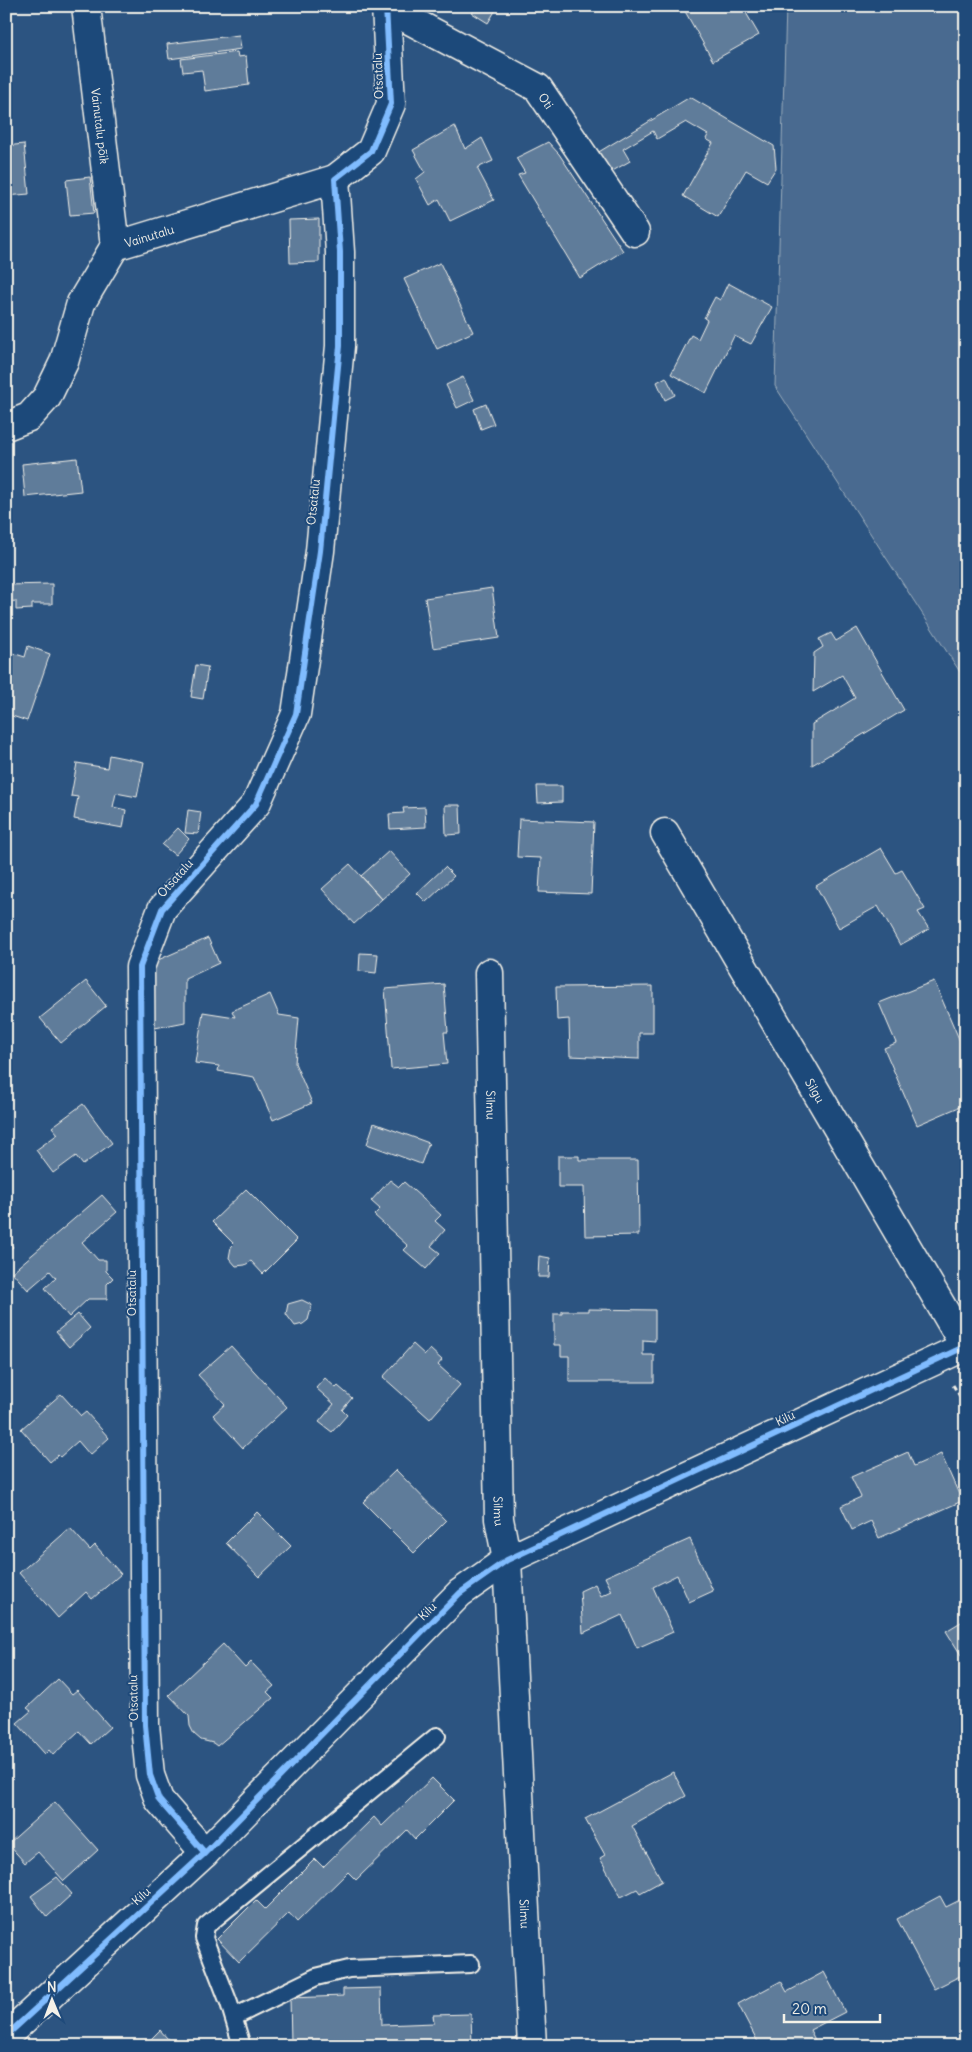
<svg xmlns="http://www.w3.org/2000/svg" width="972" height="2052" viewBox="0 0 972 2052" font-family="Delius,sans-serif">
	<rect width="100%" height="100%" fill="#2c5481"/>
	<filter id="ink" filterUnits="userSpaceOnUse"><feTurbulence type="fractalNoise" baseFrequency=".02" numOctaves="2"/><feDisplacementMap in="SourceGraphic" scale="10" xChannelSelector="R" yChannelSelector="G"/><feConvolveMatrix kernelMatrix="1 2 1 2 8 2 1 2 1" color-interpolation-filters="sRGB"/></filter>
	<g filter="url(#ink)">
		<path fill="#496b90" stroke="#9eaebc" d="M 786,6 L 966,6 L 966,677 L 960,672 L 775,386 Z"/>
		<path fill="#5e7b9a" stroke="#f4f1e8" d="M 477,6 L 498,6 L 488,23 L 472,13 Z
			M 682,6 L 742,6 L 759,35 L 713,61 Z
			M 239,35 L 241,49 L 169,59 L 167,44 Z
			M 237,52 L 238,57 L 246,56 L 249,85 L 205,91 L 202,70 L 183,72 L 181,59 Z
			M 690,97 L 774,146 L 776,168 L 767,182 L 746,170 L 718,217 L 683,196 L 713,143 L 706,139 L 708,135 L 686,122 L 657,139 L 653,131 L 623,149 L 630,161 L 609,173 L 597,153 Z
			M 455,126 L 465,149 L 482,138 L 493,161 L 477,168 L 494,200 L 450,221 L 439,199 L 430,205 L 416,179 L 425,172 L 413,150 Z
			M 548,142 L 559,154 L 623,251 L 580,278 L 518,175 L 525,173 L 516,158 Z
			M 24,144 L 29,194 L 6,196 L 6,146 Z
			M 90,177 L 94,213 L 70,215 L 66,180 Z
			M 319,219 L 319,262 L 290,263 L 289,220 Z
			M 440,263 L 473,332 L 437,349 L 404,279 Z
			M 728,283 L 772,307 L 751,344 L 734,336 L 706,393 L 671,374 L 691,335 L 698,339 L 707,320 L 704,318 L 715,297 L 720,300 Z
			M 463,377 L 474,400 L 457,408 L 446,385 Z
			M 666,377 L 675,395 L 665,400 L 657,382 Z
			M 486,404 L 494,424 L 481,429 L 474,409 Z
			M 77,458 L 81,491 L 25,497 L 22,464 Z
			M 52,584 L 52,604 L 32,604 L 32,609 L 16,610 L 16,601 L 6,602 L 6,585 Z
			M 492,588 L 499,638 L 433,648 L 425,598 Z
			M 857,628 L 904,710 L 812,765 L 812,724 L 855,698 L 842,675 L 813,692 L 814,653 L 823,647 L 819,639 L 831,633 L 836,641 Z
			M 28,646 L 50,654 L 27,721 L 6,714 L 6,651 L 25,657 Z
			M 196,665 L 208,667 L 203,699 L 191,697 Z
			M 109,755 L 144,762 L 137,797 L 116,793 L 113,807 L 126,810 L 123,828 L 74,819 L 78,797 L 71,796 L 77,763 L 107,768 Z
			M 537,786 L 562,786 L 562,802 L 538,803 Z
			M 445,805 L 460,805 L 461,834 L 446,835 Z
			M 425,807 L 426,827 L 390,829 L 389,814 L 404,813 L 403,808 Z
			M 188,810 L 201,812 L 198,834 L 185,833 Z
			M 519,819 L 594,822 L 591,894 L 539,892 L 541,858 L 517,857 Z
			M 178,828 L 189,839 L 175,855 L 162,845 Z
			M 881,848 L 896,873 L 902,870 L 925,909 L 918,912 L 929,929 L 900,945 L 878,906 L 839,928 L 816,886 Z
			M 389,851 L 410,874 L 382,899 L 361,876 Z
			M 350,864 L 382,899 L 354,924 L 322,889 Z
			M 445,867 L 454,876 L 426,902 L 417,893 Z
			M 208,938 L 219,963 L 185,979 L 185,1022 L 150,1029 L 149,964 Z
			M 360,953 L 378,954 L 376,973 L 359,971 Z
			M 86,981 L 106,1006 L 61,1043 L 40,1018 Z
			M 934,981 L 966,1055 L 966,1104 L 917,1125 L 884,1048 L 896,1043 L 879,1003 Z
			M 444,984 L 448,1032 L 444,1032 L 447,1064 L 391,1069 L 385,989 Z
			M 653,986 L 653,1033 L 639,1033 L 639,1059 L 570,1056 L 569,1019 L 557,1020 L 556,987 Z
			M 270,994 L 279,1015 L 299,1018 L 295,1063 L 312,1103 L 273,1120 L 254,1077 L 218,1071 L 219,1066 L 195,1063 L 203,1012 L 235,1017 L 232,1011 Z
			M 6,1084 L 10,1084 L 10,1094 L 6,1094 Z
			M 83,1104 L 112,1143 L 83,1165 L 76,1156 L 53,1173 L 36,1150 L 58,1134 L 52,1127 Z
			M 374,1123 L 429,1143 L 421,1164 L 367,1144 Z
			M 558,1156 L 579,1156 L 579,1160 L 638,1160 L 639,1235 L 585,1236 L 584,1187 L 558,1187 Z
			M 966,1158 L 966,1173 L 960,1160 Z
			M 390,1180 L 399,1187 L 404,1182 L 441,1215 L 435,1221 L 445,1230 L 431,1246 L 440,1253 L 426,1269 L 404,1250 L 408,1246 L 374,1215 L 380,1209 L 371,1201 Z
			M 246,1189 L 297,1240 L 263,1274 L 251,1261 L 245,1265 L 236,1266 L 229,1258 L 231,1247 L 234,1244 L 212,1222 Z
			M 102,1195 L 117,1212 L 82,1242 L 98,1260 L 106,1260 L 106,1271 L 113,1278 L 107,1284 L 107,1299 L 88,1299 L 69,1317 L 45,1288 L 56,1278 L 50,1271 L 28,1290 L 12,1272 Z
			M 6,1239 L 13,1247 L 6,1253 Z
			M 539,1256 L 550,1258 L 549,1277 L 538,1277 Z
			M 302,1300 L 312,1305 L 308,1320 L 303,1324 L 295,1326 L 286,1314 L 288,1304 Z
			M 588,1309 L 655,1310 L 655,1341 L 643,1340 L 643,1355 L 654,1355 L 654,1382 L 569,1382 L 569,1356 L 561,1356 L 561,1345 L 554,1345 L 554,1314 L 562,1314 L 562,1311 L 588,1311 Z
			M 78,1314 L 90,1328 L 69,1347 L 56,1332 Z
			M 413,1344 L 425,1355 L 430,1349 L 442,1360 L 438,1365 L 460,1385 L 430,1419 L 383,1377 Z
			M 231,1346 L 287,1407 L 243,1448 L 213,1415 L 225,1404 L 198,1375 Z
			M 325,1378 L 336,1388 L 338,1386 L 352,1398 L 342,1410 L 347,1415 L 332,1432 L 319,1422 L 334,1404 L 316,1388 Z
			M 61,1394 L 81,1416 L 86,1412 L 109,1438 L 90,1455 L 78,1441 L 60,1457 L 58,1455 L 50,1462 L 21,1429 Z
			M 908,1452 L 914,1466 L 941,1454 L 962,1501 L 879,1538 L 871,1521 L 852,1530 L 841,1506 L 861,1497 L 851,1477 Z
			M 396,1470 L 446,1521 L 414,1553 L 363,1502 Z
			M 257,1512 L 291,1546 L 259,1577 L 226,1543 Z
			M 70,1528 L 90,1550 L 95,1545 L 121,1574 L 92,1599 L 86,1592 L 58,1618 L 19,1573 Z
			M 690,1539 L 713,1591 L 689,1602 L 677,1575 L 653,1587 L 673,1632 L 637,1648 L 622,1615 L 583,1633 L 580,1591 L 595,1584 L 601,1596 L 612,1591 L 605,1577 Z
			M 966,1619 L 966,1663 L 946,1631 Z
			M 223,1644 L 245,1668 L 251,1662 L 274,1686 L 267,1692 L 273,1698 L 217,1746 L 213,1743 L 201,1740 L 194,1734 L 190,1726 L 189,1716 L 169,1695 Z
			M 58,1679 L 72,1694 L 77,1690 L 110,1727 L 91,1744 L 79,1731 L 53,1755 L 49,1750 L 45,1754 L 17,1723 L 31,1711 L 27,1708 Z
			M 673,1772 L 686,1796 L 632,1826 L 662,1881 L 640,1893 L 637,1889 L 621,1897 L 600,1858 L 605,1855 L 585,1819 Z
			M 432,1778 L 454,1800 L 415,1839 L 407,1830 L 356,1880 L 348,1872 L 297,1922 L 289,1913 L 239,1962 L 217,1939 L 256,1900 L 265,1909 L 315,1859 L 323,1867 L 374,1817 L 382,1826 Z
			M 55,1802 L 98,1850 L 64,1881 L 38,1852 L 25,1863 L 8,1844 Z
			M 57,1877 L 72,1894 L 47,1917 L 31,1896 Z
			M 940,1896 L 946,1907 L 966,1897 L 966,1973 L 934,1989 L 897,1919 Z
			M 824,1972 L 845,2012 L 810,2030 L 818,2046 L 760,2046 L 738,2004 L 781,1981 L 787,1992 Z
			M 381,1988 L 382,2025 L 434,2023 L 433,2015 L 471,2014 L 472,2046 L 345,2046 L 345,2040 L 291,2042 L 290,1998 L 343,1996 L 343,1989 Z
			M 160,2030 L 174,2046 L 144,2046 Z"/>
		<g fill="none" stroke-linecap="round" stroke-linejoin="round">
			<g stroke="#f4f1e8" stroke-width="20">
				<path id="lane" d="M 234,2017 L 316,1977 L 349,1969 L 471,1964
					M 242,2046 L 229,2003 L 204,1938 L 206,1926 L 437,1736"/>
			</g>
			<g stroke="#f4f1e8" stroke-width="31">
				<g id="street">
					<path id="s1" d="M 86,6 L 115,246"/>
					<path id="s2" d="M 387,8 L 538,88 L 635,232"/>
					<path id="s3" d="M 6,426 L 29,417 L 47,397 L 64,362 L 81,303 L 115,246 L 335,179"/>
					<path id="s4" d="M 665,833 L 966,1348"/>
					<path id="s5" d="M 489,973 L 499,1519 L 507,1560 L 532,2046"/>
					<path d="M 205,1853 L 159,1800 L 150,1775 L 145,1725 L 140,967 L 162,909 L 256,804 L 296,714 L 320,551 L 340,346 L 340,252 L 335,179 L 371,151 L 391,104 L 386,6"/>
					<path d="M 6,2036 L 205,1853 L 460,1593 L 507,1560 L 966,1346"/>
				</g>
			</g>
			<path stroke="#f4f1e8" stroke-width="3" stroke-dasharray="5 4" stroke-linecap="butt" d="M 953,1385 L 966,1406"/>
			<use href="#lane" stroke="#1f4a7a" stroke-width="16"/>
			<use href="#street" stroke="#1f4a7a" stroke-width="28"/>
			<g stroke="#1f4a7a" stroke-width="9">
				<path id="cycleway" d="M 205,1853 L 159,1800 L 150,1775 L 145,1725 L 140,967 L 162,909 L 256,804 L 296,714 L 320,551 L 340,346 L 340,252 L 335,179 L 371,151 L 391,104 L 386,6
					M 6,2036 L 205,1853 L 460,1593 L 507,1560 L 966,1346"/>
			</g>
			<use href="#cycleway" stroke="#80bcff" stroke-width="6"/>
		</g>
	</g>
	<g text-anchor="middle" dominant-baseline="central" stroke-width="4" stroke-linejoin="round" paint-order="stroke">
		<g font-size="12" fill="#f4f1e8" stroke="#1f4a7a">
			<text transform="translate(378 76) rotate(-92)">Otsatalu</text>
			<text stroke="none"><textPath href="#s2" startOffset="186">Oti</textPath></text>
			<text stroke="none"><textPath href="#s1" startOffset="121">Vainutalu põik</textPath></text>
			<text stroke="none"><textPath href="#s3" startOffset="254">Vainutalu</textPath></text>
			<text transform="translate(313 502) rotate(-84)">Otsatalu</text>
			<text transform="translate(175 878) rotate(-48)">Otsatalu</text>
			<text stroke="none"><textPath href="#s4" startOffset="298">Silgu</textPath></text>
			<text stroke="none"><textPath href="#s5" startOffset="132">Silmu</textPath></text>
			<text transform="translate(131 1293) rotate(-90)">Otsatalu</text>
			<text transform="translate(785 1418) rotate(-25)">Kilu</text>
			<text stroke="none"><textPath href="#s5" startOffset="538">Silmu</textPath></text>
			<text transform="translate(427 1611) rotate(-45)">Kilu</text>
			<text transform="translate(133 1698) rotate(-91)">Otsatalu</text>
			<text transform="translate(141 1896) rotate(-43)">Kilu</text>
			<text stroke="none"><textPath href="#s5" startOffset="942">Silmu</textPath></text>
		</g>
	</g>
	<rect width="972" height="2052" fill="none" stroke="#1f4a7a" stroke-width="25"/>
	<rect x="12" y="12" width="947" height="2027" fill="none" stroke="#f4f1e8" stroke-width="2" filter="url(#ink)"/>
	<g transform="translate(52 2000) rotate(359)" stroke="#1f4a7a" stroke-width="4" paint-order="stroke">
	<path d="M0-4L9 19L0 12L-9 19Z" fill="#f4f1e8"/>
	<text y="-8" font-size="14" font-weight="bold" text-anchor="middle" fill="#f4f1e8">N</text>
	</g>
	<path d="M784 2014v8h96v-8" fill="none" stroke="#f4f1e8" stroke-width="2.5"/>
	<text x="792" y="2014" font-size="15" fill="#f4f1e8" stroke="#1f4a7a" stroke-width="4" paint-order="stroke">20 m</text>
</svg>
